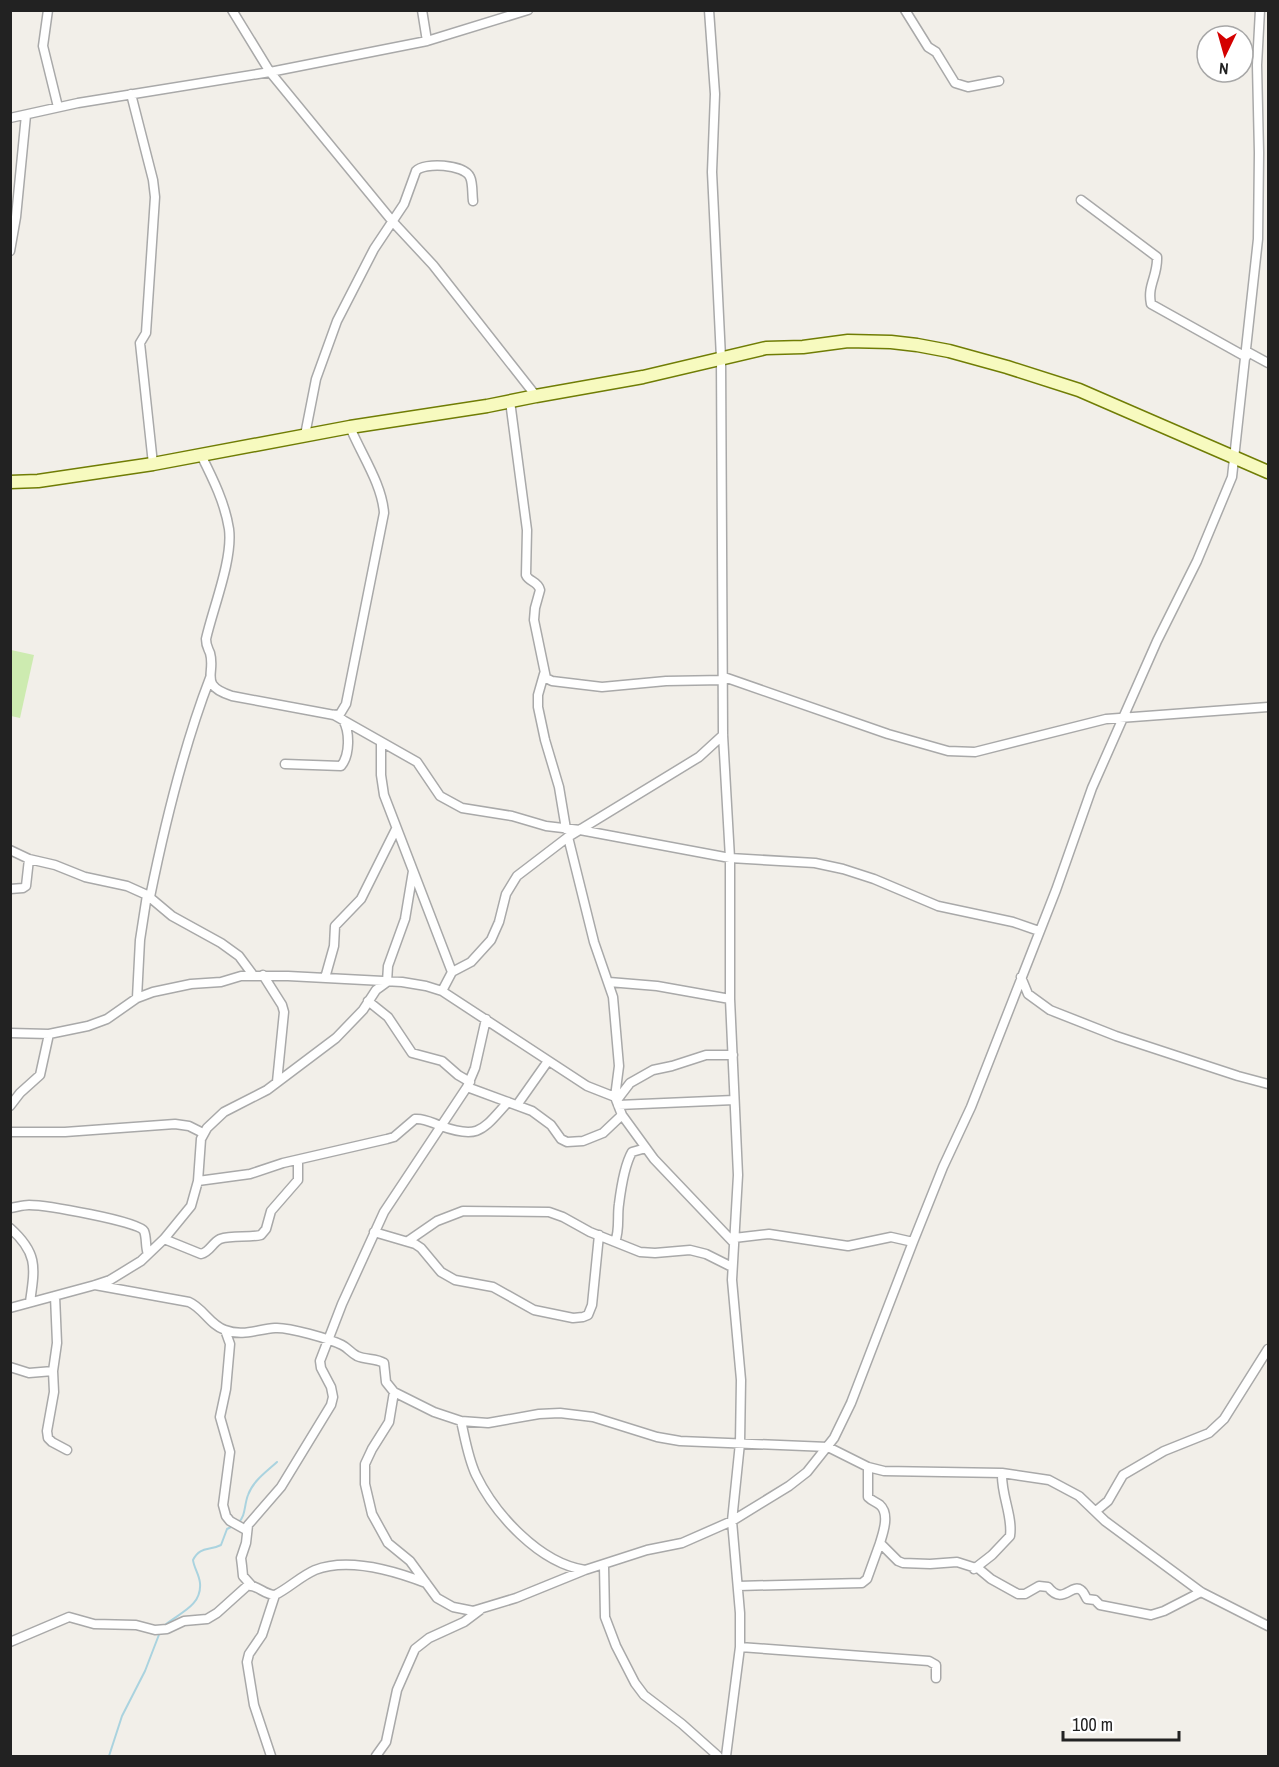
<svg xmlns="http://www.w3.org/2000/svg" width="1279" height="1767" viewBox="0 0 1279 1767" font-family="'Archivo Narrow',sans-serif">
	<rect width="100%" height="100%" fill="#f2efe9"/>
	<path fill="#cdebb0" d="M 11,650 L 34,655 L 20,718 L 11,716 Z"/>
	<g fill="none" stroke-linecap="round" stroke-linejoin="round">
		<path stroke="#aad3df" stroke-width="2" d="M 238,1523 C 246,1516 244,1505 248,1495 C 253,1481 266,1472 277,1462
			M 165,1625 C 179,1613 202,1606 200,1583 C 199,1574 194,1568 193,1560 C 200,1546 209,1551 221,1545 L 227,1529 L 233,1526
			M 109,1756 L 122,1716 L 145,1671 L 160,1632"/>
		<g stroke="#a9a9a9" stroke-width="11">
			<path id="street" d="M 48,10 L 43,46 L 58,107
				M 232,10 L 270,72 L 393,222 L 433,265 L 536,396
				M 422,10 L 427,41
				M 709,10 L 715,94 L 712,172 L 721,358 L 723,735 L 730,858 L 730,999 L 738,1175 L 732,1280 L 741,1380 L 740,1443 L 732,1521 L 740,1613 L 740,1647 L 726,1756
				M 905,10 L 928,47 L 936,52 L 955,83 L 968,87 L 999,81
				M 131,94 L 153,180 L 155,197 L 146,333 L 140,343 L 153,464
				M 10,118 L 78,103 L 270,72 L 427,41 L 528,10
				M 1081,200 L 1157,257 C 1158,276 1147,285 1151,304 L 1246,357
				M 10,251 L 16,217 L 26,115
				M 1246,351 L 1268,363
				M 510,401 L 527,530 L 526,575 C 529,582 538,581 540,590 L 535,608 L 534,620 L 546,678 L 552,681 L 602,687 L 666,681 L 724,680
				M 305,435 L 316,379 L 337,321 L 374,249 L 404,204 L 416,171 C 424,162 464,164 470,177 C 473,183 472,194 473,201
				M 201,455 C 213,479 225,503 229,529 C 233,559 213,608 206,639 C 206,646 208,648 210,653 C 216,674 198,685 232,696 L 334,715 L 340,714 L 346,704 L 384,513 C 382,484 361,454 350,427
				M 544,674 L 538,695 L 538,707 L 545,740 L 559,787 L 566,829
				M 724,677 L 888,734 L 948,751 L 975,752 L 1106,719 L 1268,707
				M 334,715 L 417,762 L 440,796 L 462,808 L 512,816 L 546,826 L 580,830 L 730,858 L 815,863 L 843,869 L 874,879 L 938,906 L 1013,922 L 1039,931
				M 381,742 L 381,775 L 384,795 L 452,972
				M 285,764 L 341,766 C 350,755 350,732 343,720
				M 568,837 L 594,942 L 613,997 L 619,1066 L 615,1097
				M 10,850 L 29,859 L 55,865 L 85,877 L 127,886 L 147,895 L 172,916 L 221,943 L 239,956 L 253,975
				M 10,889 L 23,888 L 26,886 L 29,859
				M 150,897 C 165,823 183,748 210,678
				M 263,975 L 282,1005 L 284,1012 L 277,1082
				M 1021,977 L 1028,994 L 1050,1010 L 1116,1036 L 1238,1076 L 1268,1084
				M 325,978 L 334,946 L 335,926 L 361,899 L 396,829
				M 609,982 L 657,986 L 730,999
				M 442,991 L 452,972 L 471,962 L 491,940 L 499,922 L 506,894 L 517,876 L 568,837 L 699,757 L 723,735
				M 137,998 L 140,940 L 147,895
				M 368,1001 L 388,1017 L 412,1053 L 442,1061 L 458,1075 L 470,1082
				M 10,1033 L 49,1034 L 88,1026 L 107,1019 L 137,998 L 153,992 L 191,984 L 221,982 L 241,976 L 288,976 L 402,982 L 426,986 L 442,991 L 587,1086 L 615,1097 L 622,1115 L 654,1159 L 734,1243
				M 467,1087 L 532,1111 L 551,1125 L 561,1139 L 567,1142 L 583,1141 L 603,1133 L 622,1115
				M 617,1100 L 630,1083 L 653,1070 L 672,1066 L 706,1055 L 733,1055
				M 517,1105 L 548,1061
				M 618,1105 L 734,1100
				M 10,1106 L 20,1093 L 40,1075 L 49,1034
				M 10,1132 L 65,1132 L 175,1124 L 189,1126 L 203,1133
				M 198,1181 L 250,1174 L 283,1163 L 387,1139 L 394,1137 L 415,1119 C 425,1118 432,1123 441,1126 C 480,1140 483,1129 508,1102
				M 10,1208 C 17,1207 23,1205 29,1205 C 45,1205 138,1221 144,1231 C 147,1238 145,1247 148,1254
				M 10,1228 C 38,1253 35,1267 30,1302
				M 374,1232 L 415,1244 L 421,1248 L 441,1272 L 455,1280 L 493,1287 L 534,1310 L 573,1318 L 583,1317 L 588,1315 L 592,1305 L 599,1235
				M 734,1238 L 769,1234 L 848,1246 L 891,1237 L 913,1242
				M 164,1239 L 201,1254 C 210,1252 212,1243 220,1239 C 233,1235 248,1238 261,1235 L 266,1229 L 271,1211 L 298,1180 L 298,1160
				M 408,1241 L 437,1221 L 463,1211 L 549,1212 L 563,1217 L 590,1232 L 640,1252 L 655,1253 L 690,1250 L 706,1254 L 732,1267
				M 615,1242 C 620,1230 617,1216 619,1204 C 621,1188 624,1166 632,1152 L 646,1148
				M 95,1285 L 189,1302 C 203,1308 210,1325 225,1330 C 243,1337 258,1329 275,1328 C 289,1327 330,1339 342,1345 C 348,1348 351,1353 357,1356 C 366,1360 376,1358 384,1363 L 386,1382 L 394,1392 L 434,1412 L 461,1421 L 488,1423 L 539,1414 L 560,1413 L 593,1417 L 657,1437 L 680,1441 L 828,1447 L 868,1467 L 884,1471 L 1002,1473 L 1049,1480 L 1079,1496 L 1105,1521 L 1201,1592 L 1268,1626
				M 55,1296 L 57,1343 L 53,1371 L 54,1392 L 47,1431 L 48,1438 L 52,1442 L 67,1450
				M 10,1308 L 95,1285 L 110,1280 L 141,1261 L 164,1239 L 191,1206 L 198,1181 L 201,1139 L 207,1128 L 224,1112 L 267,1090 L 336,1038 L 363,1010 L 376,990 L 387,982 L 388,966 L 405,919 L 413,871
				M 225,1330 L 230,1344 L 226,1389 L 220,1417 L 230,1452 L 223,1505 L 226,1516 L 230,1521 L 246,1530
				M 10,1367 L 29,1373 L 53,1371
				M 394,1392 L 389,1422 L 372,1449 L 365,1464 L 365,1484 L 372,1514 L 388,1543 L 410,1561 L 437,1598 L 453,1607 L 473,1611 L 516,1598 L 585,1570 L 647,1550 L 682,1543 L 732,1521 L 789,1486 L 807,1472 L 834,1438 L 851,1403 L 913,1242 L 943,1167 L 971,1107 L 1056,890 L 1092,788 L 1157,641 L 1197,561 L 1232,477 L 1258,239 L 1259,153 L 1257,65 L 1260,10
				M 461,1421 C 465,1438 468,1458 476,1475 C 495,1514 539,1563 585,1570
				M 868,1467 L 868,1497 C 872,1501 876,1502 880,1505 C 890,1514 883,1533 880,1543
				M 1096,1511 L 1108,1501 L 1123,1475 L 1164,1451 L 1209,1433 L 1224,1419 L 1268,1349
				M 604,1565 L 605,1617 L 616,1646 L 635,1683 L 644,1695 L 682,1724 L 718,1756
				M 974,1569 L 992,1555 L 1010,1536 C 1013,1516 1001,1495 1002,1473
				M 251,1585 L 243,1576 L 242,1566 L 241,1558 L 246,1543 L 248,1525 L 281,1487 L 331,1405 L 333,1397 L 331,1387 L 321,1368 L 320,1361 L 342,1304 L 384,1212 L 467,1087 L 475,1068 L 486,1019
				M 738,1586 L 862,1583 L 867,1579 L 880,1543 L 898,1561 L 903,1563 L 930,1564 L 957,1562 L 979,1569 L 991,1579 L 1018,1594 L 1025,1594 L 1039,1586 L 1048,1587 C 1063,1606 1071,1583 1081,1590 C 1084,1592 1085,1596 1087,1599 L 1095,1600 L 1100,1605 L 1151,1615 L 1164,1611 L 1201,1592
				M 10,1642 L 69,1617 L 94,1624 L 136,1625 L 155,1630 L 167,1629 L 184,1621 L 207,1619 L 217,1613 L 247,1586 C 257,1584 264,1595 275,1595 C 289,1588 301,1576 315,1570 C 348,1557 395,1571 426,1583
				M 740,1647 L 929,1661 L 936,1665 L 936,1678
				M 271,1756 L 254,1705 L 247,1662 L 249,1654 L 262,1635 L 275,1595
				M 376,1756 L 386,1742 L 397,1690 L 415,1649 L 429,1638 L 464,1622 L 480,1610"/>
		</g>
		<g stroke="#707d05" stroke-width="15">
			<path id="secondary" d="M 10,482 L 38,481 L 153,464 L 350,427 L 487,406 L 536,396 L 643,377 L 766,348 L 803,347 L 848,341 L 891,342 L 917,345 L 949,351 L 1007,367 L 1079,390 L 1268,472"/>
		</g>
		<use href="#street" stroke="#fff" stroke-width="8"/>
		<use href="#secondary" stroke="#f7fabf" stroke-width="12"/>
	</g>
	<rect width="1279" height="1767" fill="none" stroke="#222222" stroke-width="24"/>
	<g transform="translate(1225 54) rotate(185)"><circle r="28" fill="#ffffff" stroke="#a7a7a7" stroke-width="1.5"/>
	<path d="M0-4.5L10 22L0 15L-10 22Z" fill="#d40000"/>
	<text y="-9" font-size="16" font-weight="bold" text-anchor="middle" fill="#222222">N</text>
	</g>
	<path d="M1063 1731v9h116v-9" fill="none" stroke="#222222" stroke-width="3"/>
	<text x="1072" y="1731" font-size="18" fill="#222222" stroke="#ffffff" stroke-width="4.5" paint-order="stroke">100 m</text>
</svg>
